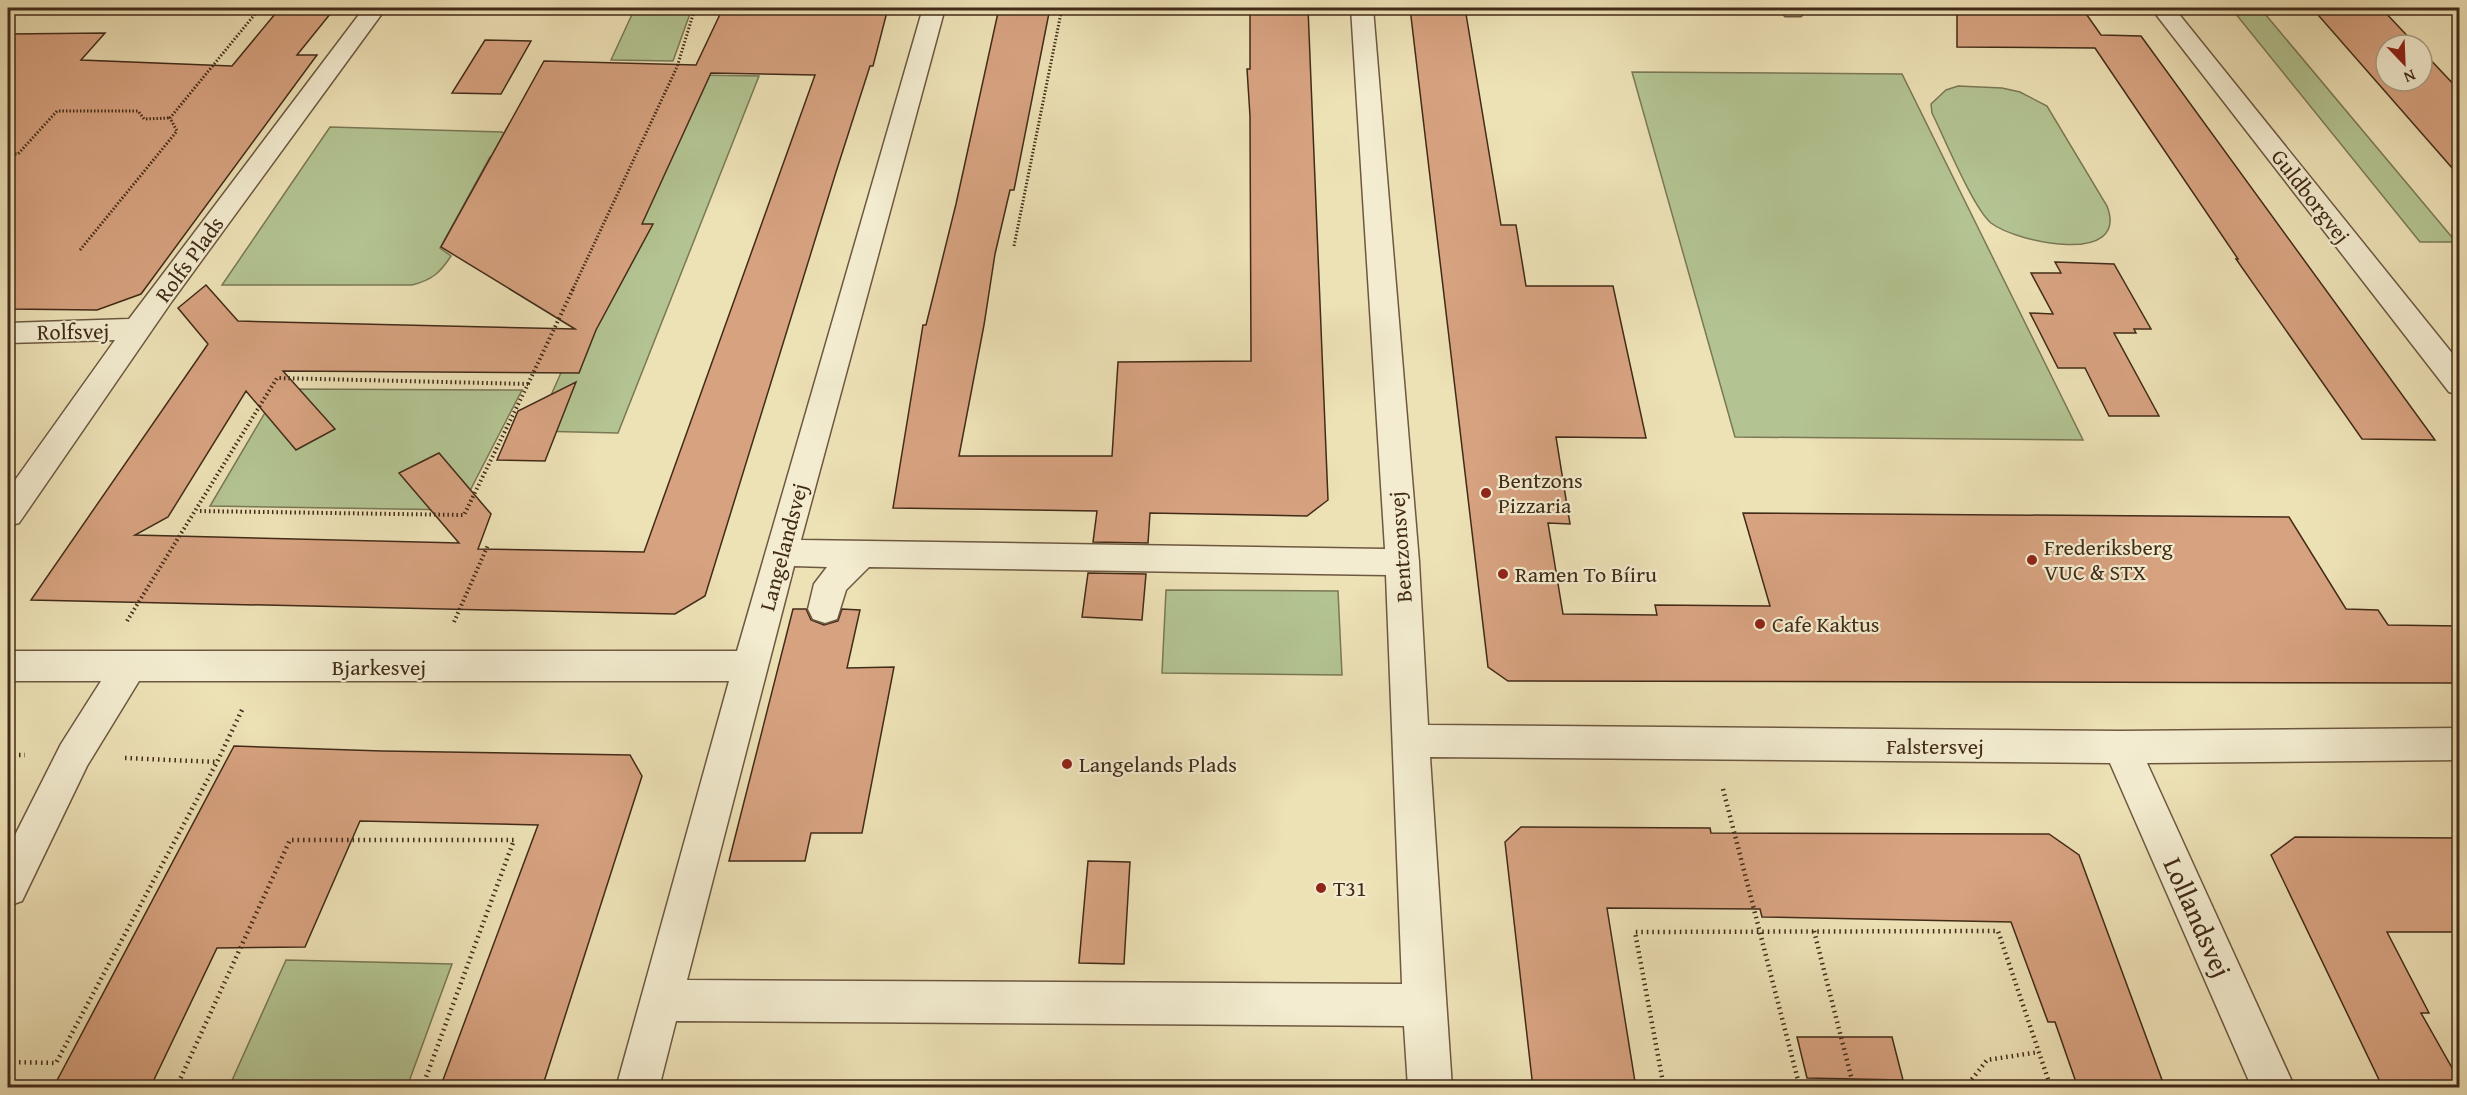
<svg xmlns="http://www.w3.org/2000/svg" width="2467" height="1095" viewBox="0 0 2467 1095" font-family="'Gentium Book Plus',serif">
	<rect width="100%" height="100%" fill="#ede1b6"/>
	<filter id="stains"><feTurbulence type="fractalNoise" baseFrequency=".00333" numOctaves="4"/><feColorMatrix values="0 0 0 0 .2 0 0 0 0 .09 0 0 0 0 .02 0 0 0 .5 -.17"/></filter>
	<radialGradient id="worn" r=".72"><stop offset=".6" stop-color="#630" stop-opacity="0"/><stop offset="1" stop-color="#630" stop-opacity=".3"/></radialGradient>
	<path fill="#b3c492" stroke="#7a7855" stroke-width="1.5" d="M 635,8 L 692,8 L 673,61 L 611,60 Z
		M 2231,8 L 2260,8 L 2456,242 L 2420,242 Z
		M 1632,72 L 1902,74 L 2083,440 L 1735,437 Z
		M 694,75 L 759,76 L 618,433 L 535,431 Z
		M 1958,86 L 2002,88 L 2020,92 L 2047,106 L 2107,206 C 2130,266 2017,243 1991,223 C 1973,208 1944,137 1932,113 L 1931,104 L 1946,90 Z
		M 330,127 L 502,132 L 514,141 L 513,152 L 490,157 L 440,248 L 451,256 C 440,273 432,280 412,285 L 222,285 Z
		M 279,389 L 522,390 L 460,510 L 210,506 Z
		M 1166,590 L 1338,591 L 1342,675 L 1162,673 Z
		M 286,960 L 452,964 L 407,1087 L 229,1087 Z"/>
	<path fill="#d7a280" stroke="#422b18" stroke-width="1.5" fill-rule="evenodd" d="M 280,8 L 335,8 L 297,55 L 317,55 L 141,294 L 97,310 L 8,309 L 8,34 L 105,33 L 81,60 L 232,66 Z
		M 723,8 L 888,8 L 873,66 L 870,66 L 836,172 L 705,596 L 675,614 L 31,600 L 208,344 L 178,308 L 206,285 L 238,321 L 575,329 L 441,247 L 544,61 L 696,65 ZM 711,73 L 815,75 L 644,552 L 478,549 L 491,514 L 439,453 L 399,473 L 459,543 L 135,535 L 168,517 L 246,391 L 296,450 L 335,429 L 283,371 L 579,373 L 596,330 L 653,224 L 642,224 Z
		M 999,8 L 1050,8 L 1014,190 L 1010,190 L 995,254 L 984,325 L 959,456 L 1112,456 L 1118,362 L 1251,361 L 1250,116 L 1247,69 L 1250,69 L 1250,8 L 1308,8 L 1328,500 L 1307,516 L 1150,513 L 1148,543 L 1093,542 L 1097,511 L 893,508 L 923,325 L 926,325 L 956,204 Z
		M 1410,8 L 1465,8 L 1501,225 L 1516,225 L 1526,286 L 1613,286 L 1646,438 L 1556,437 L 1570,524 L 1548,523 L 1563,614 L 1657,615 L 1655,605 L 1770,606 L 1743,513 L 2289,517 L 2346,609 L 2378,610 L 2388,625 L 2460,626 L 2460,683 L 1508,681 L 1488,667 Z
		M 1957,8 L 2082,8 L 2101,35 L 2141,36 L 2435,440 L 2362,439 L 2236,259 L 2238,259 L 2095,48 L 1957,47 Z
		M 2312,8 L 2381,8 L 2416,45 L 2386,45 L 2386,81 L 2422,81 L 2422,51 L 2460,91 L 2460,177 Z
		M 485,40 L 531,41 L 501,94 L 452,93 Z
		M 2055,262 L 2114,264 L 2151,329 L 2134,329 L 2136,333 L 2114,333 L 2159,416 L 2109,416 L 2085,368 L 2058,368 L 2030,313 L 2053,314 L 2031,273 L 2061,273 Z
		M 576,382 L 545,461 L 497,460 L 518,411 Z
		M 1088,573 L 1146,574 L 1142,620 L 1082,617 Z
		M 793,609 L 806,609 L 811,620 L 824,625 L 838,621 L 842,609 L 860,610 L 847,668 L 894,667 L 862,833 L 811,833 L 805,861 L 729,861 Z
		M 234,746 L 382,751 L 630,755 L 642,776 L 542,1088 L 440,1088 L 538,825 L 360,821 L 305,947 L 217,948 L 150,1088 L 53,1088 Z
		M 1521,827 L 1710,828 L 1711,833 L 2049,834 L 2079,855 L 2165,1088 L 2078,1088 L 2055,1022 L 2048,1022 L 2011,922 L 1762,917 L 1760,909 L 1607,908 L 1636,1088 L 1533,1088 L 1505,842 Z
		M 2295,837 L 2460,838 L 2460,932 L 2387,932 L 2429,1013 L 2421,1013 L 2460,1082 L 2460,1088 L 2383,1088 L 2271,855 Z
		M 1088,861 L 1130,862 L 1124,964 L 1079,963 Z
		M 1797,1037 L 1892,1037 L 1903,1080 L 1807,1078 Z"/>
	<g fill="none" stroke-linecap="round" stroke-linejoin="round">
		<g stroke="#6d5840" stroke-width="3">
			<path id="minor" d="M 364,8 L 386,8 L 172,301 L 19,523 L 8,526 L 8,490 L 115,340 L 8,343 L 8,323 L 129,319 Z
				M 923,8 L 945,8 L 801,540 L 1385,549 L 1351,8 L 1373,8 L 1419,562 L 1428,725 L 2121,731 L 2460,728 L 2460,760 L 2147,763 L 2295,1088 L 2252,1088 L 2110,763 L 1430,757 L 1452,1088 L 1408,1088 L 1404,1026 L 676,1021 L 659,1088 L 616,1088 L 729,681 L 139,681 L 87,766 L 22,901 L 8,906 L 8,849 L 61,744 L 101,681 L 8,681 L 8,651 L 737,651 ZM 794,566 L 827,567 L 814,584 L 808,609 L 813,619 L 825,623 L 837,619 L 846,590 L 869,567 L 1386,575 L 1402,984 L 687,980 Z
				M 1780,8 L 1802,8 L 1804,11 L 1801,16 L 1785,16 Z
				M 2151,8 L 2174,8 L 2460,363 L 2460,395 L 2449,392 Z"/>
		</g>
		<path stroke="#422b18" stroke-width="3" stroke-dasharray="1.5 2" stroke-linecap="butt" d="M 8,154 L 18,154 L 57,111 L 138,111 L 144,119 L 170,118
			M 1014,246 L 1062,8
			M 80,250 L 177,131 L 170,118 L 260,8
			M 572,291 L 677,67 L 695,8"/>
		<path stroke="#422b18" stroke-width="4" stroke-dasharray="1.5 3" stroke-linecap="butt" d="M 528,384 L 573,289
			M 127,621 L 277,378 L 528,384 L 464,515 L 197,511
			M 454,622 L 488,545"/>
		<path stroke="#422b18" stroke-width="4.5" stroke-dasharray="1.5 4" stroke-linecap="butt" d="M 8,755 L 25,755
			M 125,758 L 217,762
			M 1723,789 L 1800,1088
			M 1814,931 L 1854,1088
			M 8,1062 L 56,1063 L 217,762 L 242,710
			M 1664,1086 L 1713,1088
			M 176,1088 L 290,840 L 514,840 L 422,1088
			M 1664,1088 L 1635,932 L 1998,931 L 2051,1088
			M 1965,1088 L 1987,1060 L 2039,1052"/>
		<use href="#minor" fill="#f3ecd0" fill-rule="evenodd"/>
	</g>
	<g fill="#8f2418" stroke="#f3ecd0" stroke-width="2">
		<circle cx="1486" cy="493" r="6"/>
		<circle cx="2032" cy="560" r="6"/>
		<circle cx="1503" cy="574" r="6"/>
		<circle cx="1760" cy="624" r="6"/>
		<circle cx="1067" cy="764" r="6"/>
		<circle cx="1321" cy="888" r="6"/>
	</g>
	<g text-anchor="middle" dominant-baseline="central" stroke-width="4.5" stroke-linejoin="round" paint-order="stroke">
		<g font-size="22" fill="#422b18" stroke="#f3ecd0">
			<text transform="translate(2311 196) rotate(52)">Guldborgvej</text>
			<text transform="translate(189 259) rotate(-54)">Rolfs Plads</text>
			<text transform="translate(73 331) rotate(-1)">Rolfsvej</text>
			<text transform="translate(783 547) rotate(-75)">Langelandsvej</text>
			<text transform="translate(1400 547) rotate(-94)">Bentzonsvej</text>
			<text x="379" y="667">Bjarkesvej</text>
			<text x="1935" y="746">Falstersvej</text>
		</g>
		<g font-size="22" fill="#422b18" stroke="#f3ecd0" text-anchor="start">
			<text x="1498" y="480">Bentzons<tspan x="1498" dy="25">Pizzaria</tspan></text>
			<text x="2044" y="547">Frederiksberg<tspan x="2044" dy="25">VUC &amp; STX</tspan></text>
			<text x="1515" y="574">Ramen To Bíiru</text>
			<text x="1772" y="624">Cafe Kaktus</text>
			<text x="1079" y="764">Langelands Plads</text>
			<text x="1333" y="888">T31</text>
		</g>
		<g font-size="27" fill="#422b18" stroke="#f3ecd0">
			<text transform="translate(2198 917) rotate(66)">Lollandsvej</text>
		</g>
	</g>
	<rect width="2467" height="1095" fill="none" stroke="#ede1b6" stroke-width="30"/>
	<rect x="9" y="9" width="2449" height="1077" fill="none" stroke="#422b18" stroke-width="3"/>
	<rect x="15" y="15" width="2437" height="1065" fill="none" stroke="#422b18" stroke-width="1.5"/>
	<g transform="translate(2404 63) rotate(157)"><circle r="28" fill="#f3ecd0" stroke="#ac9f86" stroke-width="1.5"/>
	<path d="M0-4.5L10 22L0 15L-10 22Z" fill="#8f2418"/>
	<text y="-9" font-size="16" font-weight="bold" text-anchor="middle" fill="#422b18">N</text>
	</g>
	<rect width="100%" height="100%" filter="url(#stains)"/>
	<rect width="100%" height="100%" fill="url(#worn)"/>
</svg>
